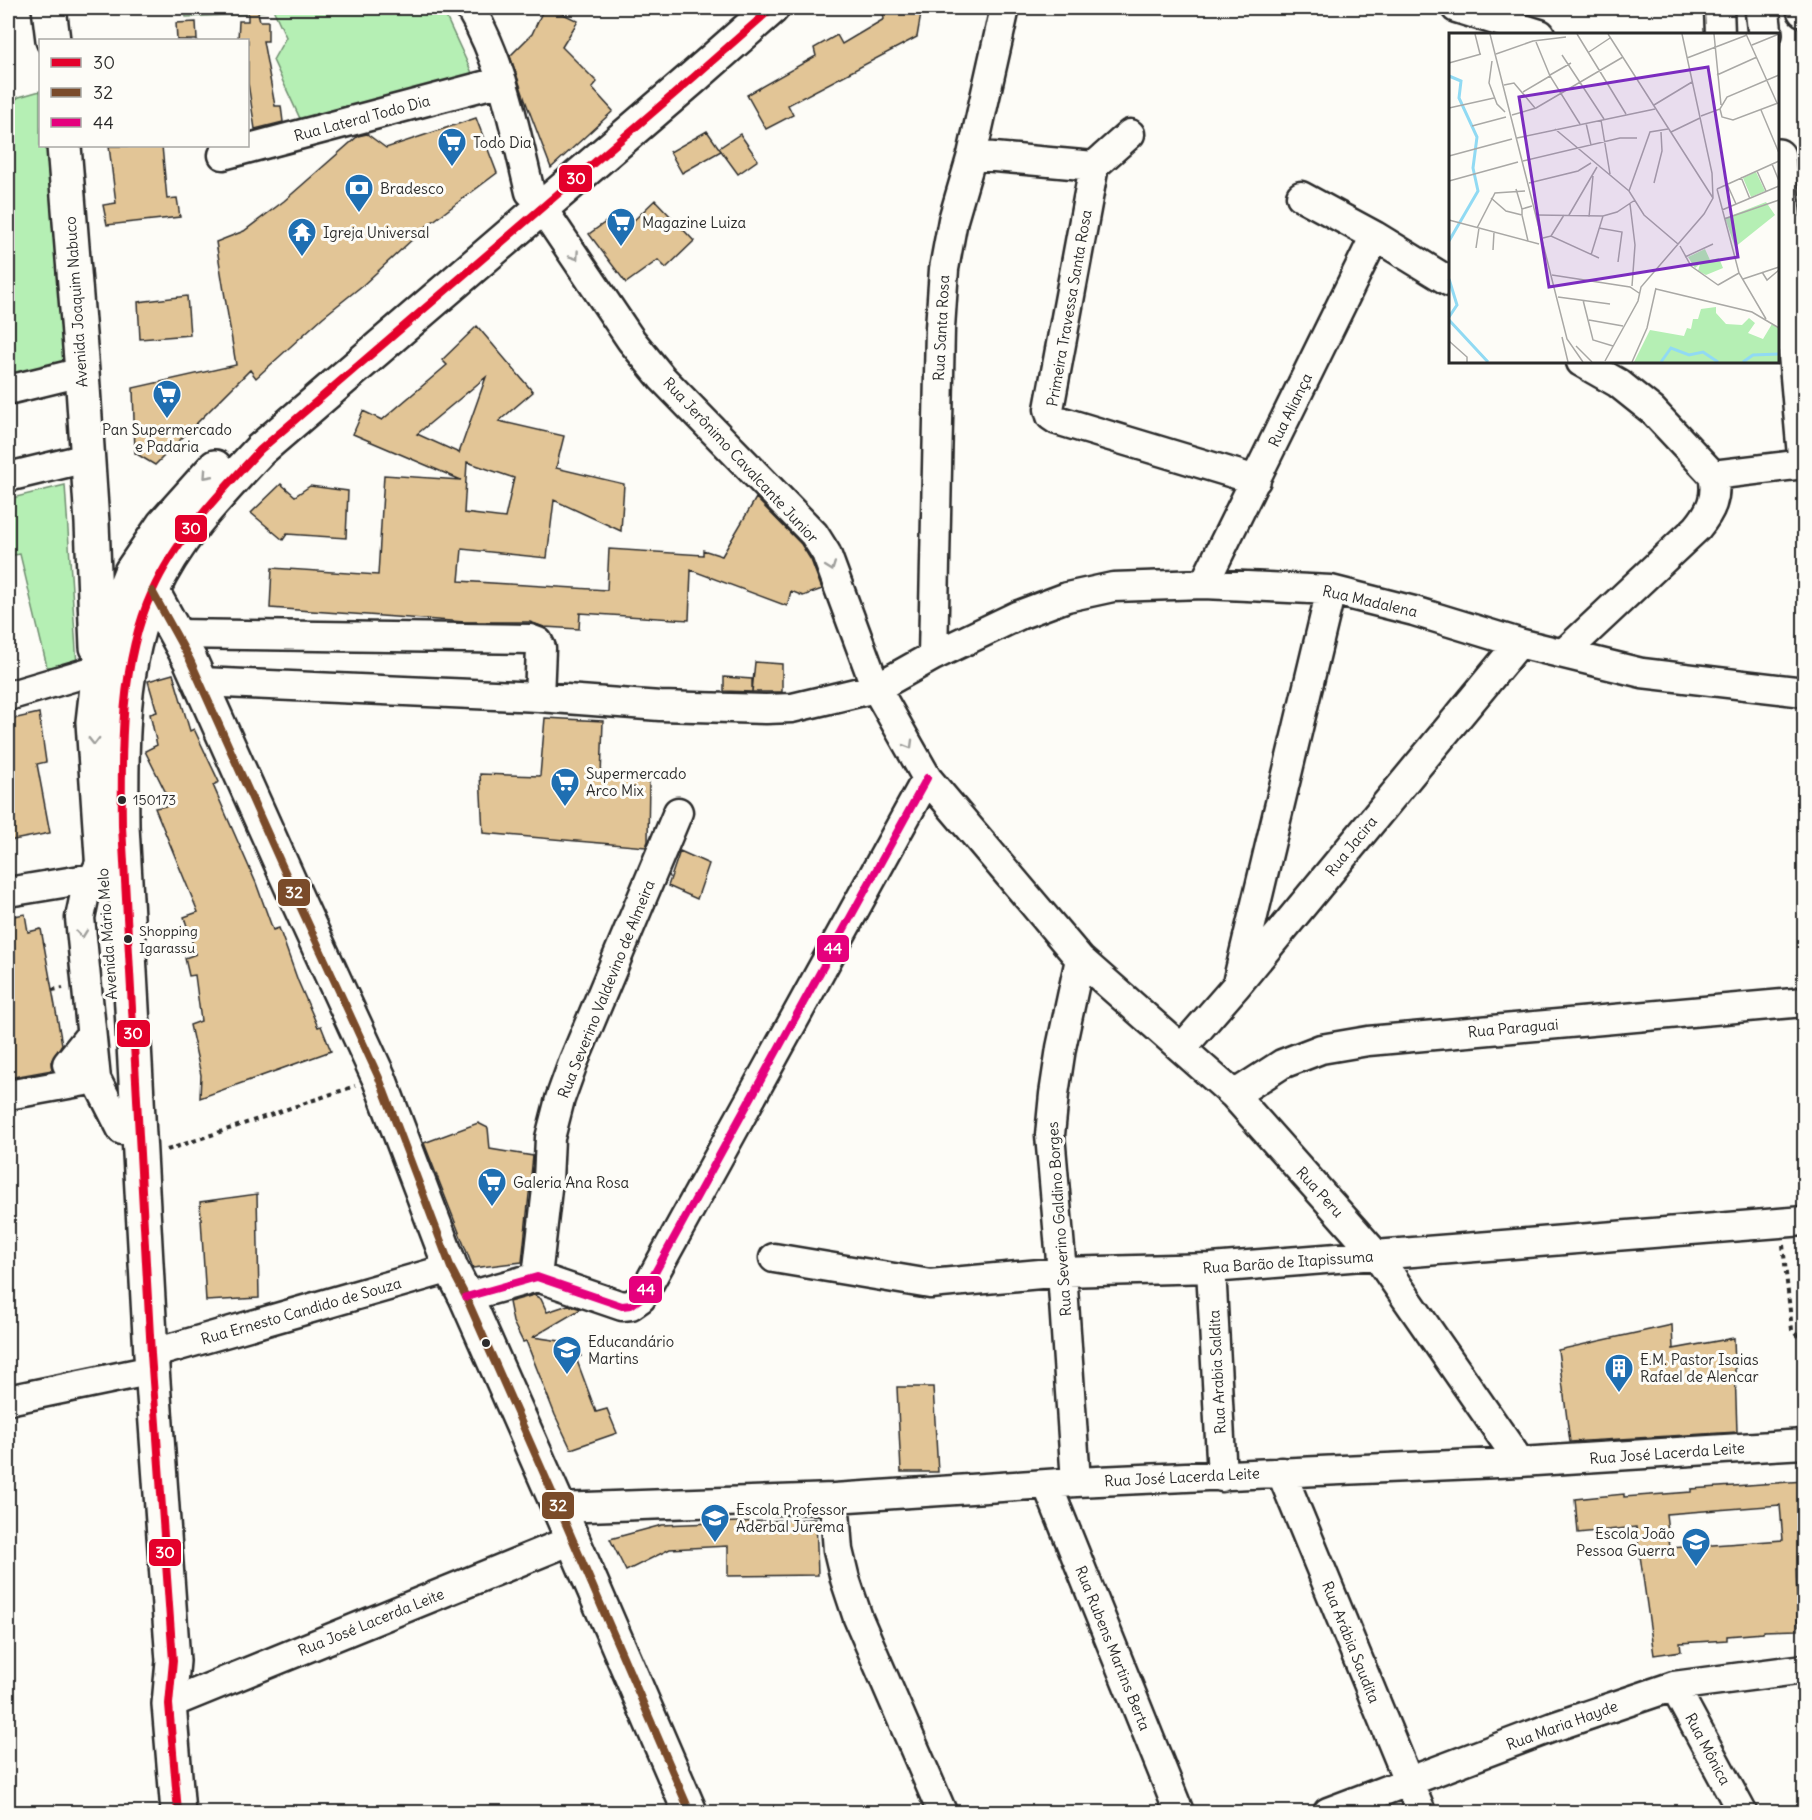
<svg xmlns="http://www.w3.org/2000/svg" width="1812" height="1820" viewBox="0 0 1812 1820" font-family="Delius,sans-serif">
	<rect width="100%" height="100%" fill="#fdfcf7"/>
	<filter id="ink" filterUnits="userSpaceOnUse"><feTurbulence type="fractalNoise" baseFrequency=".0167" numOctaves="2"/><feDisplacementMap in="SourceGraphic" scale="12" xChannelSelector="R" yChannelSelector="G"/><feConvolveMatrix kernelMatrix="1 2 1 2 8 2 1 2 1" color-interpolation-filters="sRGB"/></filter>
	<g filter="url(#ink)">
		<path fill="#b5efb4" stroke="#708d70" stroke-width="1.5" d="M 184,8 L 442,8 L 473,75 L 303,125 L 273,60 L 286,37 L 273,9 L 245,14 L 186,17 Z
			M 40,91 L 40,146 L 50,146 L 66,387 L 8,401 L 8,104 L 19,97 Z
			M 65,485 L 77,665 L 47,667 L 20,554 L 8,556 L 8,499 Z"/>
		<path fill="#e2c596" stroke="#2b2b2b" stroke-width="1.5" fill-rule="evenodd" d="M 248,8 L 257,8 L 260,21 L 268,21 L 268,41 L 263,41 L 275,106 L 281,106 L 283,122 L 255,129 L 248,83 L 248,40 L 238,40 L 239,21 L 248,21 Z
			M 544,8 L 551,8 L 578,21 L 562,47 L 597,82 L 592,88 L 613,111 L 551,168 L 525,100 L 510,56 L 532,34 Z
			M 882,8 L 922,8 L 917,37 L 788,105 L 793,115 L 766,129 L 747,95 L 816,56 L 814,48 L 837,35 L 842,44 L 884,19 Z
			M 196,22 L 197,40 L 177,40 L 176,23 Z
			M 476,118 L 497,173 L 428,225 L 363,285 L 323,317 L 256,378 L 250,370 L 155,465 L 135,453 L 133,388 L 236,365 L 216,242 L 244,231 L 284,201 L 358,136 L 367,134 L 386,148 Z
			M 707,131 L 721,151 L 682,173 L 670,152 Z
			M 740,134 L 758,160 L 738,174 L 719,148 Z
			M 109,146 L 162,146 L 167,199 L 177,198 L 180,217 L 107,225 L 103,205 L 116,203 Z
			M 655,200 L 694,241 L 666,268 L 658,260 L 626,283 L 589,234 L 617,214 L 627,227 Z
			M 187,296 L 190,335 L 140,339 L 138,302 Z
			M 477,326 L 533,392 L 499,421 L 564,436 L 556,468 L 624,484 L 621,531 L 554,500 L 547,558 L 462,549 L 459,581 L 607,590 L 609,549 L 703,555 L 703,550 L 722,556 L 756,498 L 801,544 L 811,560 L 822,589 L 803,596 L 791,591 L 787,606 L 691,570 L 689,620 L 580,613 L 579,629 L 544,627 L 530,622 L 465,622 L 270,608 L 272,568 L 378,575 L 384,475 L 461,480 L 353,434 L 363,411 L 382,420 L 447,365 L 442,360 ZM 486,377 L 459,453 L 417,434 ZM 467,462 L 514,478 L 505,518 L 464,513 Z
			M 281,484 L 295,496 L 310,486 L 348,491 L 346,538 L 287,534 L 283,540 L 251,513 Z
			M 755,662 L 782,664 L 782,692 L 752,692 Z
			M 173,674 L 190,731 L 194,729 L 219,782 L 213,785 L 256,883 L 273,930 L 279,928 L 298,981 L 318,1027 L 321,1026 L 331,1051 L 200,1098 L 201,1075 L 190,1025 L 201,1021 L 195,975 L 189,976 L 185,958 L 196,954 L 184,917 L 198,912 L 155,808 L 172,805 L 145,751 L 157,745 L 150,714 L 157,712 L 148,681 Z
			M 724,677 L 752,679 L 752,692 L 724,691 Z
			M 39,713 L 46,762 L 37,764 L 50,833 L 8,841 L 8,720 Z
			M 545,718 L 603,721 L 601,777 L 649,780 L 648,841 L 646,847 L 483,833 L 480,774 L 540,776 Z
			M 680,851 L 709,864 L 697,899 L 668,886 Z
			M 25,914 L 28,932 L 41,929 L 62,1044 L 51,1062 L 52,1070 L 8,1078 L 8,917 Z
			M 478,1123 L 488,1128 L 490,1149 L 533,1156 L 522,1262 L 473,1268 L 424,1143 Z
			M 257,1194 L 259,1298 L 206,1301 L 200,1202 Z
			M 534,1295 L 541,1299 L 547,1312 L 568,1305 L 581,1309 L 533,1337 L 574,1343 L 581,1356 L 576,1358 L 596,1412 L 607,1409 L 617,1433 L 571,1449 L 555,1415 L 526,1341 L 523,1342 L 513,1322 L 509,1302 Z
			M 1672,1325 L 1673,1349 L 1734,1338 L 1737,1432 L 1570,1442 L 1558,1350 Z
			M 897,1387 L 933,1387 L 938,1472 L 901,1472 Z
			M 1804,1481 L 1804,1568 L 1796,1569 L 1798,1630 L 1763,1631 L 1763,1633 L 1727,1636 L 1727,1640 L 1680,1643 L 1681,1651 L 1654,1655 L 1636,1527 L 1578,1533 L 1575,1499 L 1624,1494 L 1624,1497 L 1691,1492 L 1691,1489 ZM 1780,1505 L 1783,1540 L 1670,1548 L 1666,1514 Z
			M 816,1519 L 818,1575 L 728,1576 L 728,1546 L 670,1549 L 626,1571 L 610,1539 L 662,1525 Z"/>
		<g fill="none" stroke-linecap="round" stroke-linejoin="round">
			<g stroke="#2b2b2b" stroke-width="33">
				<path id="minor" d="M 470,8 C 503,63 515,130 530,192
					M 1456,8 L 1540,34
					M 1719,8 L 1720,34
					M 1130,134 L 1094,166 L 1049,409 L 1051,416 L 1057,420 L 1256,480
					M 223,155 L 502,81
					M 972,155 L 1094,166
					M 1301,196 L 1375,236 L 1450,282
					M 542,208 L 631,340 L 662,378 L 814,534 L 826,553 L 876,688 L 927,778 L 1080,959 L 1234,1095 L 1377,1256 L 1520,1462
					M 1581,362 L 1618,383 L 1653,411 L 1713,475 L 1804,464
					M 8,390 L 82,372
					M 8,477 L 87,458
					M 1204,584 L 1375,236
					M 175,634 L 530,639 L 538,642 L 541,648 L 539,697
					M 1564,653 L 1697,528 C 1711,511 1718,497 1713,475
					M 933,656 L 940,328 L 944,269 L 953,220 L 972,155 L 1005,8
					M 201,682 L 539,697 L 660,706 L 766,709 L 792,708 L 876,688 L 933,656 L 1019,615 L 1067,597 L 1113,587 L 1204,584 L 1331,590 L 1414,611 L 1519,643 L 1642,673 L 1804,692
					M 8,696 L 99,669
					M 102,860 L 85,894 L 80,918 L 96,1079 L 122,1130
					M 8,892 L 93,878
					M 1238,979 L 1331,590
					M 91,1034 L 67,1064 L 82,1071 L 96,1079
					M 1182,1048 L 1236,986 L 1519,643
					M 8,1095 L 96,1079
					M 1234,1095 L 1282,1064 L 1321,1049 L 1368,1041 L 1804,1002
					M 774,1258 L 930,1284 L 1062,1272 L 1211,1268 L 1804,1221
					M 1211,1268 L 1222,1477
					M 537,1277 L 548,1180 L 550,1138 L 560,1099 L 573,1063 L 678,812
					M 466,1297 L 537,1277 L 622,1306 L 631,1305 L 641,1298 L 927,778
					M 151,1354 L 451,1268
					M 8,1400 L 138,1373
					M 1281,1472 L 1421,1812
					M 1076,1482 L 1062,1272 L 1050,1135 L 1054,1094 L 1061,1048 L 1080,959
					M 1047,1484 L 1179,1812
					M 834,1498 L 838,1550 L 845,1579 L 858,1618 L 942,1812
					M 559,1508 L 834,1498 L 1076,1482 L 1520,1462 L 1804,1444
					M 1674,1686 L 1742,1812
					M 169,1704 L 572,1540
					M 1328,1812 L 1553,1727 L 1674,1686 L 1804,1669"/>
			</g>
			<g stroke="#2b2b2b" stroke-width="38">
				<path id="major" d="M 49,8 L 53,40
					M 64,146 L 82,372 L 92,523 L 97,647
					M 152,591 L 190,660 L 301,908 L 379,1078 L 451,1268 L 466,1297 L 559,1508 L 690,1812
					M 103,871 L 93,722 L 99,669 L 115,611 L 131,572 L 163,525 L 215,467
					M 178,1812 L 169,1704 L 173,1661 L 151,1354 L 122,826 C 121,749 120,663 152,592 C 176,538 220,493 260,450 L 695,76 L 772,8"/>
			</g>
			<g stroke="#2b2b2b" stroke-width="38">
				<path id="highway" d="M 1762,8 L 1765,34
					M 1804,8 L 1804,10
					M 1778,156 L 1804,450"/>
			</g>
			<path stroke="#2b2b2b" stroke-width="4" stroke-dasharray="4.5 4.5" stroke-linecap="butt" d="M 52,990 L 63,988
				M 167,1150 L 355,1086
				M 1783,1245 L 1792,1330 L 1804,1343
				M 1804,1295 L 1802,1295 L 1804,1322"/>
			<use href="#minor" stroke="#fdfcf7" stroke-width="28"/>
			<use href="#major" stroke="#fdfcf7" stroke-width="33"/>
			<use href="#highway" stroke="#fdfcf7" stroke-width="33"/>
			<g stroke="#fdfcf7" stroke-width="12">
				<path id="bus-1" d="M 178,1812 L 169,1704 L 173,1661 L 151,1354 L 122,826 C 121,749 120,663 152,592 C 176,538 220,493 260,450 L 695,76 L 772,8"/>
			</g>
			<g stroke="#fdfcf7" stroke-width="12">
				<path id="bus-2" d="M 152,591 L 190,660 L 301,908 L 379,1078 L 451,1268 L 466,1297 L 559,1508 L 690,1812"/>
			</g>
			<g stroke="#fdfcf7" stroke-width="12">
				<path id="bus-3" d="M 466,1297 L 537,1277 L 622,1306 L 631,1305 L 641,1298 L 927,778"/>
			</g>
			<use href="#bus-1" stroke="#e4002b" stroke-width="8"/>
			<use href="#bus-2" stroke="#7a4b2a" stroke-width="8"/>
			<use href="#bus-3" stroke="#e5007d" stroke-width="8"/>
		</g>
		<defs><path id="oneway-chevron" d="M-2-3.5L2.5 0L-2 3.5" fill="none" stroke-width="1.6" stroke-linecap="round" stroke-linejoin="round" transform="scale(1.5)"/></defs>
		<g stroke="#9e9e9b">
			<use href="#oneway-chevron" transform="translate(575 256) rotate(56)"/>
			<use href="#oneway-chevron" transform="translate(207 475) rotate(132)"/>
			<use href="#oneway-chevron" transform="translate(831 567) rotate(70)"/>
			<use href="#oneway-chevron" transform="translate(94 741) rotate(89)"/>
			<use href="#oneway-chevron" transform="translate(909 745) rotate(60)"/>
			<use href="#oneway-chevron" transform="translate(82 934) rotate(84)"/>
		</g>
	</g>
	<defs>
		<g id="supermarket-pin" transform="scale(1.5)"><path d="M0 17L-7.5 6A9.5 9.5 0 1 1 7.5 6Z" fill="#1f6fb2" stroke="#fdfcf7"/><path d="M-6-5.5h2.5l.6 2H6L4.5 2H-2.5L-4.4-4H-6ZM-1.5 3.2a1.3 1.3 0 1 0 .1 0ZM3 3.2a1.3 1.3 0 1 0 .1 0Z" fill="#fff"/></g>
		<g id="bank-pin" transform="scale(1.5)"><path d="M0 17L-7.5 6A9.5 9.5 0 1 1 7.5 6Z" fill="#1f6fb2" stroke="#fdfcf7"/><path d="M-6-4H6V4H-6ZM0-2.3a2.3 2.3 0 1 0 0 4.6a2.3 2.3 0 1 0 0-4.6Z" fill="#fff"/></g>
		<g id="temple-pin" transform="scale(1.5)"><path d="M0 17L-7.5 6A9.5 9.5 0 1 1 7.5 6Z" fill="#1f6fb2" stroke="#fdfcf7"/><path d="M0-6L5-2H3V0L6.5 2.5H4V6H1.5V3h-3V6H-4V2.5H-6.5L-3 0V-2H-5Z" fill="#fff"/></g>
		<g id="school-pin" transform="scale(1.5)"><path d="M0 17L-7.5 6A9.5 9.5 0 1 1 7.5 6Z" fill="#1f6fb2" stroke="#fdfcf7"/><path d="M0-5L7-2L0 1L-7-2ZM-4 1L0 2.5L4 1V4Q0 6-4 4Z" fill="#fff"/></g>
		<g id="building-pin" transform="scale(1.5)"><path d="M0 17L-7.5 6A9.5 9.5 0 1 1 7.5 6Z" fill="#1f6fb2" stroke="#fdfcf7"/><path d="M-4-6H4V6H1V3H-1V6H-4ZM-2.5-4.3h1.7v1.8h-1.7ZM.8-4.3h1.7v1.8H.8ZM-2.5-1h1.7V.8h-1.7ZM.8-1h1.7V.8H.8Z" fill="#fff"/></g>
	</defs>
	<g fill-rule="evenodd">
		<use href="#supermarket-pin" x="452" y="142"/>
		<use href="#bank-pin" x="359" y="188"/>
		<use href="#supermarket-pin" x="621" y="222"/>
		<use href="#temple-pin" x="302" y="232"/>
		<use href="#supermarket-pin" x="167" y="394"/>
		<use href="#supermarket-pin" x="565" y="782"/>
		<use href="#supermarket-pin" x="492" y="1182"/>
		<use href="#school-pin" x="567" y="1350"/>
		<use href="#building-pin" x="1619" y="1368"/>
		<use href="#school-pin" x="715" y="1518"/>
		<use href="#school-pin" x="1696" y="1542"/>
	</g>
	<g fill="#2b2b2b" stroke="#fdfcf7" stroke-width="2">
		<circle cx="122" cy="800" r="5"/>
		<circle cx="128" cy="939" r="5"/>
		<circle cx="486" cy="1343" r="5"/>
	</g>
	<g text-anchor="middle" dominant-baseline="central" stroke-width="6" stroke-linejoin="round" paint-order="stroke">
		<g font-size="14" fill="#2b2b2b" stroke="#fdfcf7" text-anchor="start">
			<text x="133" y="800">150173</text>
			<text x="139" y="931">Shopping<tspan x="139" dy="17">Igarassu</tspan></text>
		</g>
		<g font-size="15" fill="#2b2b2b" stroke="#fdfcf7">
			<text transform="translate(362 118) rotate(-15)">Rua Lateral Todo Dia</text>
			<text transform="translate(76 302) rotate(-94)">Avenida Joaquim Nabuco</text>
			<text transform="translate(1069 308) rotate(-80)">Primeira Travessa Santa Rosa</text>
			<text transform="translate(941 328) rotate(-87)">Rua Santa Rosa</text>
			<text transform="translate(1290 410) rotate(-64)">Rua Aliança</text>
			<text transform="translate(741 460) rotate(47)">Rua Jerônimo Cavalcante Junior</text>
			<text transform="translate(1370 601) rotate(13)">Rua Madalena</text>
			<text transform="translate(1351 846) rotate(-51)">Rua Jacira</text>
			<text transform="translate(107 934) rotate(-94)">Avenida Mário Melo</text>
			<text transform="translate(606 989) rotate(-68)">Rua Severino Valdevino de Almeira</text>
			<text transform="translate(1513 1028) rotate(-5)">Rua Paraguai</text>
			<text transform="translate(1320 1192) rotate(48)">Rua Peru</text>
			<text transform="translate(1059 1219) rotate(-94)">Rua Severino Galdino Borges</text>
			<text transform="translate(1288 1262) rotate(-4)">Rua Barão de Itapissuma</text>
			<text transform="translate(301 1311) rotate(-16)">Rua Ernesto Candido de Souza</text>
			<text transform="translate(1217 1372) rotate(-93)">Rua Arabia Saldita</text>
			<text transform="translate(1667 1453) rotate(-4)">Rua José Lacerda Leite</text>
			<text transform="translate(1182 1477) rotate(-3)">Rua José Lacerda Leite</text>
			<text transform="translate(371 1622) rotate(-22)">Rua José Lacerda Leite</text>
			<text transform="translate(1351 1642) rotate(68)">Rua Arábia Saudita</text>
			<text transform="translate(1113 1648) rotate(68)">Rua Rubens Martins Berta</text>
			<text transform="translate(1562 1725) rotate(-20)">Rua Maria Hayde</text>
			<text transform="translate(1708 1749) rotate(62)">Rua Mônica</text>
		</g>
		<g font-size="15" fill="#2b2b2b" stroke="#fdfcf7" text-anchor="start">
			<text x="473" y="142">Todo Dia</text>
			<text x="380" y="188">Bradesco</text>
			<text x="642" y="222">Magazine Luiza</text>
			<text x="323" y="232">Igreja Universal</text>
			<text x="167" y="429" text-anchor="middle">Pan Supermercado<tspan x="167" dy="17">e Padaria</tspan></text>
			<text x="586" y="773">Supermercado<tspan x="586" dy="17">Arco Mix</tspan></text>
			<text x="513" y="1182">Galeria Ana Rosa</text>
			<text x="588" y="1341">Educandário<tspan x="588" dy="17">Martins</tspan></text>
			<text x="1640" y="1359">E.M. Pastor Isaias<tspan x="1640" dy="17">Rafael de Alencar</tspan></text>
			<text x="736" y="1509">Escola Professor<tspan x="736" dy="17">Aderbal Jurema</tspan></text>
			<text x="1675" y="1533" text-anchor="end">Escola João<tspan x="1675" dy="17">Pessoa Guerra</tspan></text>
		</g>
	</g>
	<g transform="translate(1449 33)">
		<rect width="330" height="330" fill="#fdfcf7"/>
		<path d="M 307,139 L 316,158 L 302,164 L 294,145 ZM 317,169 L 326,182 L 286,214 L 276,185 ZM 256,216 L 261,227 L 270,225 L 274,235 L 257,242 L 249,238 L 251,231 L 246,235 L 239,224 ZM 267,274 L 267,280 L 277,291 L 293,292 L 300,285 L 306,290 L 299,300 L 314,306 L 323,291 L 330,296 L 330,329 L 185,329 L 201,297 L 235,303 L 238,295 L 242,296 L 244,286 L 249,286 L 252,276 Z" fill="#b5efb4"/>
		<path fill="none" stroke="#91daf3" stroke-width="3" d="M 0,43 L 12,48 L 10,65 L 28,104 L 24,135 L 29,158 L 0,208M 0,246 L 8,272 L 0,284M 0,287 L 39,329M 212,329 L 222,315 L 240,322 L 254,319 L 269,329M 294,329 L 304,322 L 330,321"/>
		<path fill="none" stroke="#a9a8a5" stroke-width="1.5" d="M 26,1 L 31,21M 41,1 L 118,306 L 134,329M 128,1 L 177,81M 159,1 L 264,165M 265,1 L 272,72M 297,1 L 328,70M 87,9 L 101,43 L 131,91M 303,12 L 330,1M 140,19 L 161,5M 47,21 L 84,8 L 117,4M 113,22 L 155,86M 238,25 L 298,2M 43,28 L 40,50 L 48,71 L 56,79M 0,30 L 32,21M 101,42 L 122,30M 268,42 L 308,24M 55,52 L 65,50 L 86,75M 74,59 L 101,43M 205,72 L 243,49M 0,75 L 45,65M 271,76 L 273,84 L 284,87 L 329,70M 312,77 L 330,120M 63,82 L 87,75 L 174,24M 252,83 L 271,76 L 278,64 L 330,42M 152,87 L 161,141M 137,90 L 142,112M 23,93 L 57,84M 106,96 L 180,158 L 195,182 L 229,211M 222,99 L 251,85M 68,105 L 206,76M 0,123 L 63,106M 74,128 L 171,105 L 188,105M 323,131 L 330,148M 308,138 L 317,158M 292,144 L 301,166M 0,148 L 69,129M 80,150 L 129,138 L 142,130M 205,150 L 213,118 L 212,99M 278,151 L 287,171M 67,156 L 73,176M 268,156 L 330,128M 268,156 L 290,240 L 317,286M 180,158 L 201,99 L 219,96M 42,165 L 57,178 L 73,182 L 73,176 L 83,173M 181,171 L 186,212 L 183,253M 273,177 L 330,153M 73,182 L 79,208M 88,182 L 154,183 L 168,179 L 186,167M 120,182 L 148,134M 140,184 L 144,143M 275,186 L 330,167M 0,187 L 90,211M 28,195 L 46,160 L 76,158M 150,195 L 173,199 L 169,229M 102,203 L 115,182M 94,205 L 102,203 L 150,225M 231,213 L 242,233 L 269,252M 27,215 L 30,195M 44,217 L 45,199M 142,222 L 154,183M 236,224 L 264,211M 313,239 L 318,247 L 330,237M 103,242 L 181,254 L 190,260M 294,246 L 330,234M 269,252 L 290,240M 207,256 L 303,279 L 330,295M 109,264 L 161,271M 134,267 L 144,307 L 164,313M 140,287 L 174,293M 113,304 L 119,329M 0,308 L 18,324 L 18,329M 127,313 L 143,329M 156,328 L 189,268 L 192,254 L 255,181 L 264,165 L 263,140 L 233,1M 183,329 L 198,295 L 207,255"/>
		<path fill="#7b2cbf" fill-opacity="0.15" stroke="#7b2cbf" stroke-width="3" d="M 259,34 L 289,224 L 100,254 L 70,64 Z"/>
		<rect width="330" height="330" fill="none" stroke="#2b2b2b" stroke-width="3"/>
	</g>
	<g stroke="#fdfcf7" stroke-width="2">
		<rect x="558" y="164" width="35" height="29" rx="6" fill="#e4002b"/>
		<rect x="174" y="514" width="34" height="29" rx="6" fill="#e4002b"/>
		<rect x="277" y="878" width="34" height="29" rx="6" fill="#7a4b2a"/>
		<rect x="816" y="934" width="34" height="29" rx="6" fill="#e5007d"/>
		<rect x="116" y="1019" width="35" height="29" rx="6" fill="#e4002b"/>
		<rect x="628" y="1275" width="35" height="29" rx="6" fill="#e5007d"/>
		<rect x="541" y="1491" width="34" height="29" rx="6" fill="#7a4b2a"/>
		<rect x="148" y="1538" width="34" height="29" rx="6" fill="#e4002b"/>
	</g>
	<g font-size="16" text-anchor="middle" font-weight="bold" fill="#fff">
		<text x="576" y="184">30</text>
		<text x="191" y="534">30</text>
		<text x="294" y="898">32</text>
		<text x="833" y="954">44</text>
		<text x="133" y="1039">30</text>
		<text x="646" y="1295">44</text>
		<text x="558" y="1511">32</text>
		<text x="165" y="1558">30</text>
	</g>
	<rect width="1812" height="1820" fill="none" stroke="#fdfcf7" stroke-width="30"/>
	<rect x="15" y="15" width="1782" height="1790" fill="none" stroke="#2b2b2b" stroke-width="2" filter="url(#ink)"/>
	<rect x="39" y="39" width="210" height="108" fill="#fdfcf7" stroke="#a9a8a5" stroke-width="1.5"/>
	<rect x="51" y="58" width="30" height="9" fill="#e4002b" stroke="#a9a8a5" stroke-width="1.5"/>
	<text x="93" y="69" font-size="18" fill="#2b2b2b">30</text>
	<rect x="51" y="88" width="30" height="9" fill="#7a4b2a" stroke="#a9a8a5" stroke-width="1.5"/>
	<text x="93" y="99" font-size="18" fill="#2b2b2b">32</text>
	<rect x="51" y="118" width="30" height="9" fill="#e5007d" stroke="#a9a8a5" stroke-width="1.5"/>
	<text x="93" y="129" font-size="18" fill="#2b2b2b">44</text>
</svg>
